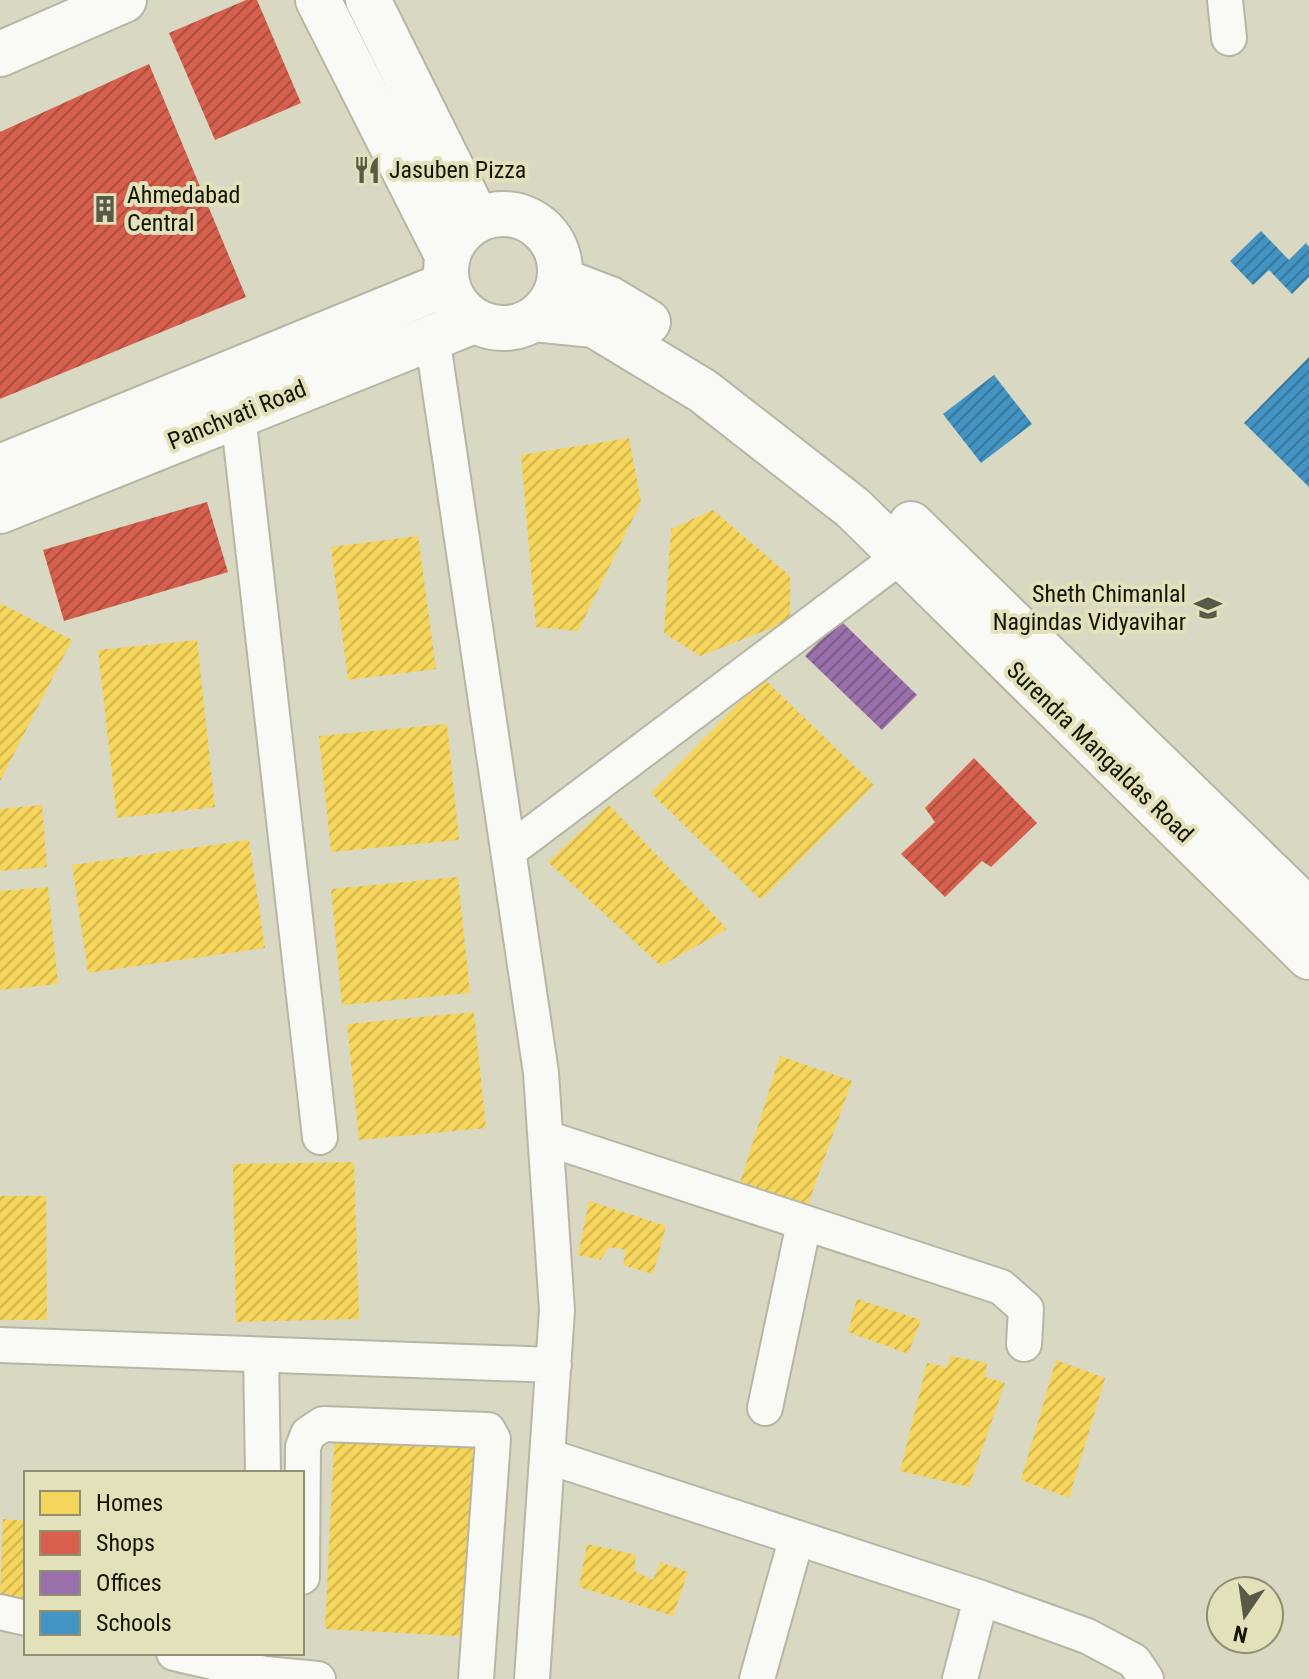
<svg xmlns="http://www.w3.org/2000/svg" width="1309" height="1679" viewBox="0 0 1309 1679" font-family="'Roboto Condensed',sans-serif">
	<defs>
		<pattern id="homes-hatch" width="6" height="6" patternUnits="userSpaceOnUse" patternTransform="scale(2)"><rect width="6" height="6" fill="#f6d55c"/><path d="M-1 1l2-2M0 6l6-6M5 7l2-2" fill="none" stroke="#d2b64e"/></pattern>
		<pattern id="shops-hatch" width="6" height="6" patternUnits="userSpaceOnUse" patternTransform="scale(2)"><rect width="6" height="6" fill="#d6604d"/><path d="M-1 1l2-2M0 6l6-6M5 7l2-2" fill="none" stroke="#ac4e3e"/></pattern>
		<pattern id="offices-hatch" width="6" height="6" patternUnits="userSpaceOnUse" patternTransform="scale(2)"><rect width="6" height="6" fill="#9970ab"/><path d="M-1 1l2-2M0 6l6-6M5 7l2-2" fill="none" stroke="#7c5b89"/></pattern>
		<pattern id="schools-hatch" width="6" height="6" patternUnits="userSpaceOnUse" patternTransform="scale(2)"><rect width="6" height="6" fill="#4393c3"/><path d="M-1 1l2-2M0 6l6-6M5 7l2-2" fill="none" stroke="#37779c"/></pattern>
	</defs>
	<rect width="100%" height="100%" fill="#d9d8c2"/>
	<path fill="url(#homes-hatch)" d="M 629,438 L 641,502 L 578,631 L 536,627 L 521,455 Z
		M 713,510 L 790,576 L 790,621 L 700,656 L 664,633 L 671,529 Z
		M 418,536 L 436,669 L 348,680 L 331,547 Z
		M 0,603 L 72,640 L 0,781 Z
		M 197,640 L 215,807 L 117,818 L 98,650 Z
		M 763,678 L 874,785 L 761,900 L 651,793 Z
		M 447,724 L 459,840 L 331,852 L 319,736 Z
		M 42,805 L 47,867 L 0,871 L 0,809 Z
		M 609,805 L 727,929 L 661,966 L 548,862 Z
		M 249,840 L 265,948 L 88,973 L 72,865 Z
		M 458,877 L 470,993 L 342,1005 L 331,889 Z
		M 48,887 L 58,984 L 0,990 L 0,891 Z
		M 474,1012 L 486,1128 L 359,1140 L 347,1024 Z
		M 780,1056 L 852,1081 L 807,1207 L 739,1186 Z
		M 354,1162 L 359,1319 L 236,1322 L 233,1164 Z
		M 0,1196 L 46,1196 L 47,1320 L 0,1320 Z
		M 589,1201 L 666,1226 L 653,1274 L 623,1265 L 626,1250 L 609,1247 L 600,1260 L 578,1255 Z
		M 857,1299 L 921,1320 L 908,1354 L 848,1332 Z
		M 950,1356 L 987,1363 L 985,1377 L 1005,1383 L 969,1487 L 900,1471 L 927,1363 L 947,1367 Z
		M 1056,1360 L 1105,1378 L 1069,1498 L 1021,1480 Z
		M 335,1426 L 488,1435 L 477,1637 L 325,1629 Z
		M 3,1519 L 26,1521 L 26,1601 L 0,1599 Z
		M 587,1544 L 636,1555 L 634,1571 L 653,1580 L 661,1562 L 688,1572 L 673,1616 L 579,1587 Z"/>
	<path fill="url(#shops-hatch)" d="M 246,0 L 257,0 L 301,103 L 215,140 L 169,33 Z
		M 149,64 L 246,297 L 0,399 L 0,132 Z
		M 207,502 L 228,572 L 64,621 L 43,550 Z
		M 974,758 L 1037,823 L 991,867 L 982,861 L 945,897 L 901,854 L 935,822 L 925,808 Z"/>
	<path fill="url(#offices-hatch)" d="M 840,620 L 917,695 L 882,730 L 805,656 Z"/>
	<path fill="url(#schools-hatch)" d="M 1261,231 L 1289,260 L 1306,243 L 1309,247 L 1309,277 L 1292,294 L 1269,270 L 1253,285 L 1230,261 Z
		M 1309,357 L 1309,487 L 1244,423 Z
		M 994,375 L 1032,424 L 981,463 L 943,414 Z"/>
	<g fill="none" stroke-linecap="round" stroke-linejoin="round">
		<g stroke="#b6b6a5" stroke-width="38">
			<path id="street" d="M 1225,0 L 1229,38
				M 432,336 L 541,1073 L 557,1310 L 532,1679
				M 238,415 L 320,1137
				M 510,850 L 901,556
				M 546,1138 L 1001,1287 L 1026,1309 L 1024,1344
				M 0,1345 L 554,1365
				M 261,1355 L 263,1473
				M 765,1408 L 804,1223
				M 547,1456 L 981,1598 L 1087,1636 L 1134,1661 L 1146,1679
				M 302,1577 L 303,1447 L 308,1434 L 323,1424 L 488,1430 L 493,1439 L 476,1679
				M 0,1612 L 26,1618
				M 174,1653 L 265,1674 L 318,1679
				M 757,1679 L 796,1540
				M 960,1679 L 981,1598"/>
		</g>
		<g stroke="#b6b6a5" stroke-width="48">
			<path id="secondary" d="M 318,0 L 447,255
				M 368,0 L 477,219
				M 0,54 L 124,0
				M446 271a57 57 0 1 1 114 0a57 57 0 1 1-114 0Z
				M 560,280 L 610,299 L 648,322
				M 534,319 L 594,325 L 703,391 L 853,508 L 1309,957
				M 0,467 L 447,284
				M 0,511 L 474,321
				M 911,524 L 1309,911"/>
		</g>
		<use href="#street" stroke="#f9f9f6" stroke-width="34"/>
		<use href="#secondary" stroke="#f9f9f6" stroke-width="44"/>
	</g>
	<defs>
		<g id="restaurant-bare" transform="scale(2.16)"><path d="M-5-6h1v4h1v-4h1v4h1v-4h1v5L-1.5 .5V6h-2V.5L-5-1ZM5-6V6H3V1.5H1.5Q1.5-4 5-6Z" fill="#595948" stroke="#e2e1b9" stroke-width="2.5" paint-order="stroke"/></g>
		<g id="building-bare" transform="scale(2.16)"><path d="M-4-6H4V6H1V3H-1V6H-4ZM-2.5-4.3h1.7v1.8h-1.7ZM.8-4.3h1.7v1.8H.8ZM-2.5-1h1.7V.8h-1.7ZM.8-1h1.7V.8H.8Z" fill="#595948" stroke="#e2e1b9" stroke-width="2.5" paint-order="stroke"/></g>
		<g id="school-bare" transform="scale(2.16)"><path d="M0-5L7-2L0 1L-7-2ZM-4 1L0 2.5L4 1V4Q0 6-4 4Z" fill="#595948" stroke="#e2e1b9" stroke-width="2.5" paint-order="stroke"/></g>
	</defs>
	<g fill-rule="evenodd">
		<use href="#restaurant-bare" x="367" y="170"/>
		<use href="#building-bare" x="105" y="209"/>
		<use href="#school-bare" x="1208" y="608"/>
	</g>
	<g text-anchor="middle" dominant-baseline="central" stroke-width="8" stroke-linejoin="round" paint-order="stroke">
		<g font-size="24" fill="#141406" stroke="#e2e1b9" text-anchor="start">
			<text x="389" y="170">Jasuben Pizza</text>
			<text x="127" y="195">Ahmedabad<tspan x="127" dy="28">Central</tspan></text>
			<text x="1186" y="594" text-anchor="end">Sheth Chimanlal<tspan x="1186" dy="28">Nagindas Vidyavihar</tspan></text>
		</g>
		<g font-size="24" fill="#141406" stroke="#e2e1b9">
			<text transform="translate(237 415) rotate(-22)">Panchvati Road</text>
			<text transform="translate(1100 752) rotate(44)">Surendra Mangaldas Road</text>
		</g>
	</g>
	<rect x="24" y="1471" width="280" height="184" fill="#e2e1b9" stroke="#908f71" stroke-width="2"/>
	<rect x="40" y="1491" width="40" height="24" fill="#f6d55c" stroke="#908f71" stroke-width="2"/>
	<text x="96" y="1511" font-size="24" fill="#141406">Homes</text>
	<rect x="40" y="1531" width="40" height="24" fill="#d6604d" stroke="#908f71" stroke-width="2"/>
	<text x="96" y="1551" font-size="24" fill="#141406">Shops</text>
	<rect x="40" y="1571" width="40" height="24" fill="#9970ab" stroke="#908f71" stroke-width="2"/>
	<text x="96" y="1591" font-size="24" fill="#141406">Offices</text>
	<rect x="40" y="1611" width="40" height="24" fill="#4393c3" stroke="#908f71" stroke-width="2"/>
	<text x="96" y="1631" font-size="24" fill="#141406">Schools</text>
	<g transform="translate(1245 1615) rotate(193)"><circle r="38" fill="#e2e1b9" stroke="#908f71" stroke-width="2"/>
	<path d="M0-6L14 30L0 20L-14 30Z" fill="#595948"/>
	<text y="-12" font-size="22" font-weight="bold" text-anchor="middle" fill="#141406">N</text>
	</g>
</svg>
